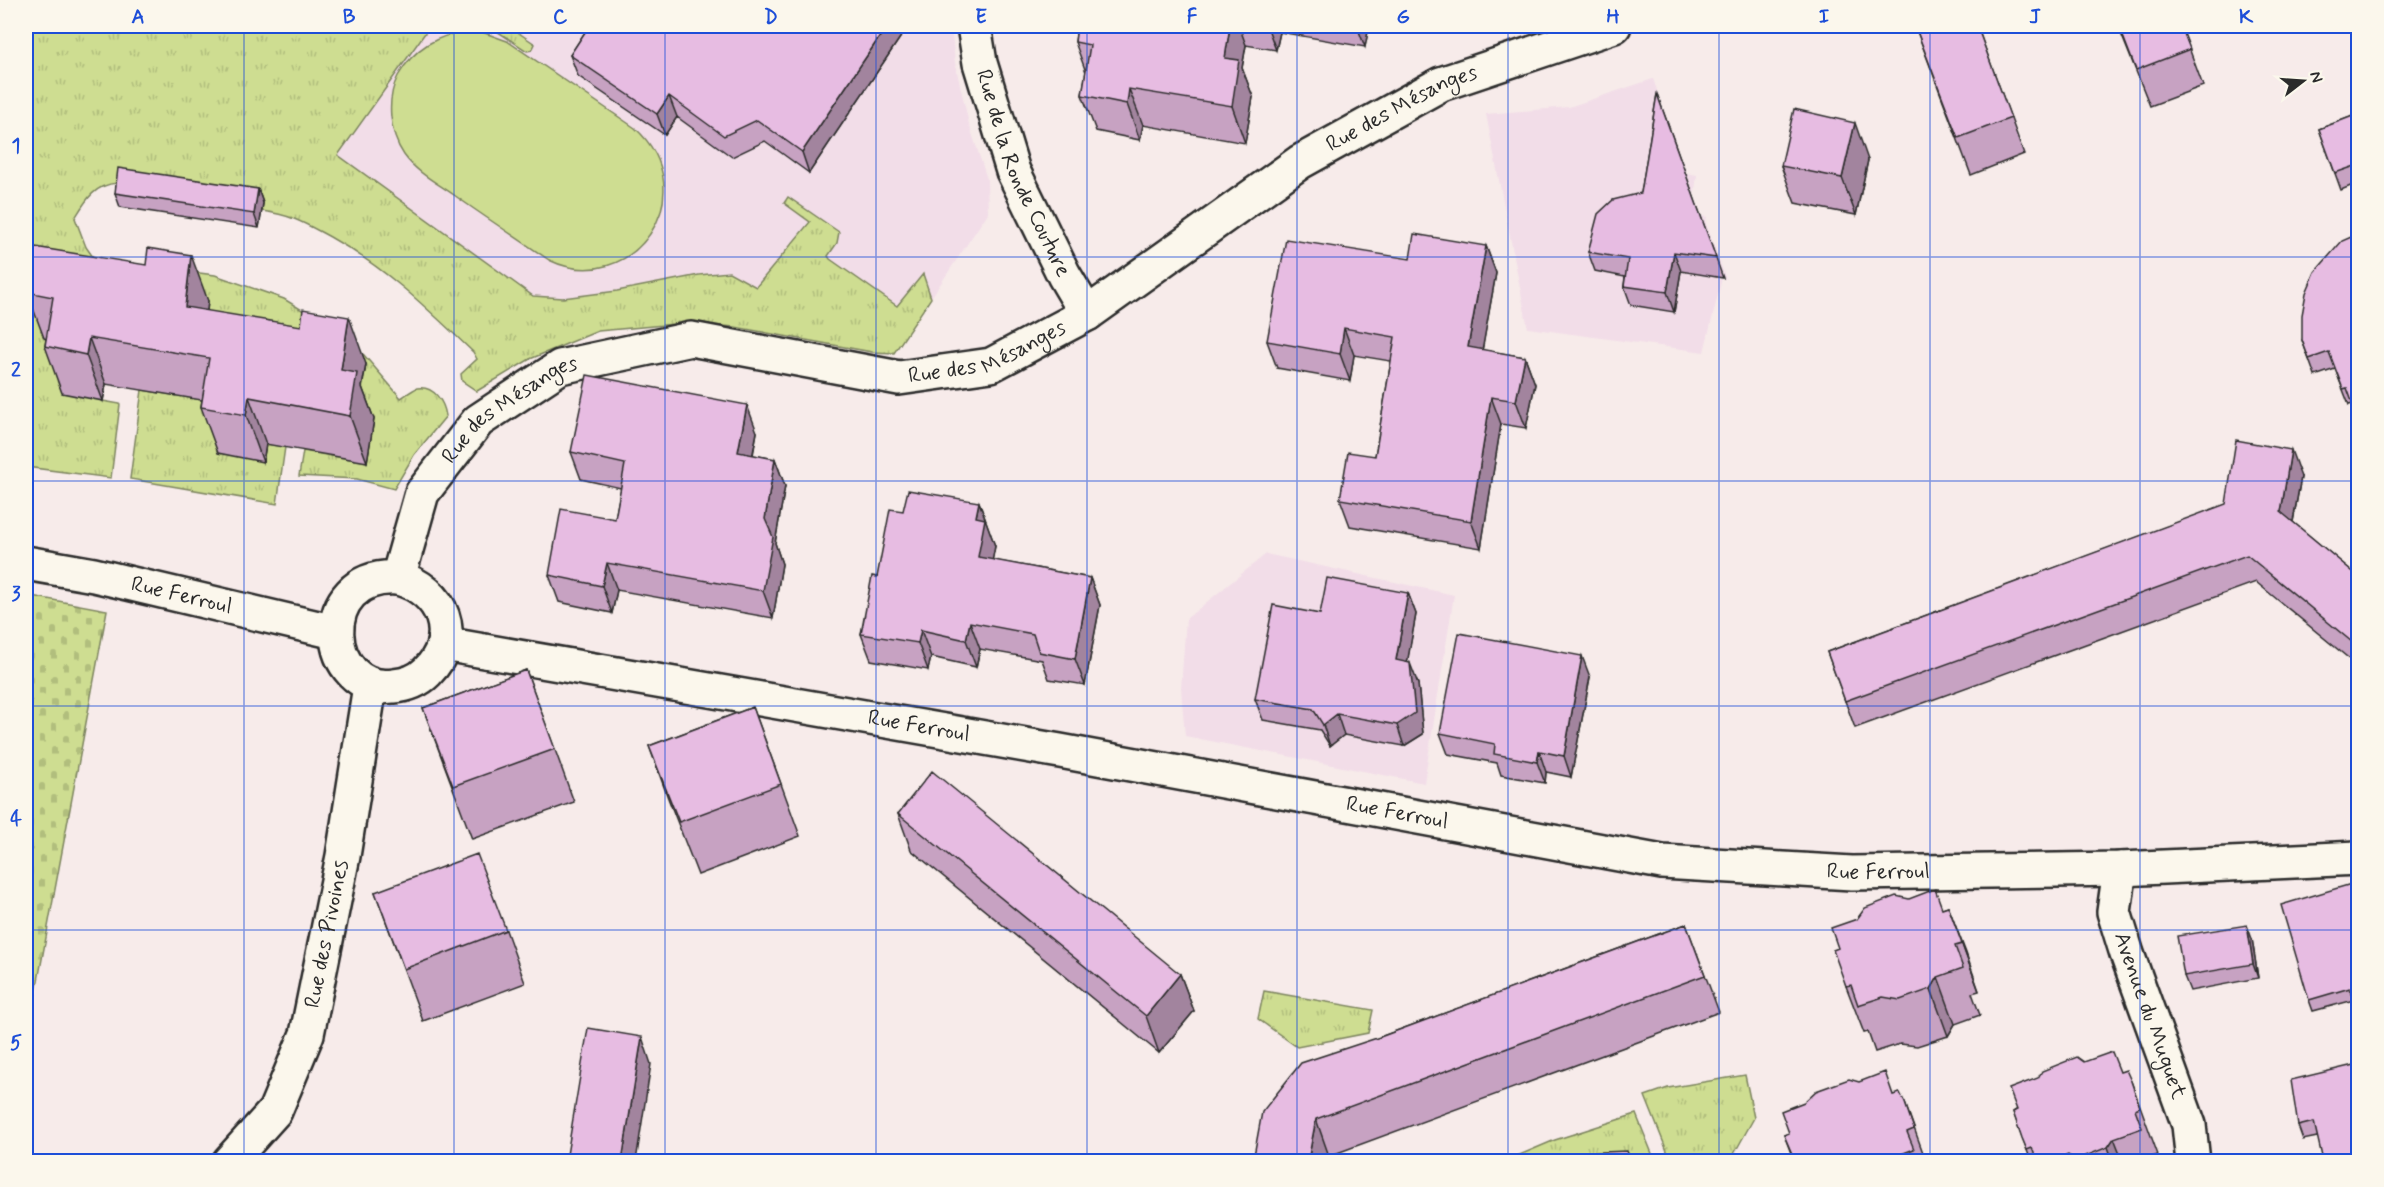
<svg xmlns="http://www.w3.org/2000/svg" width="2384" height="1187" viewBox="0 0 2384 1187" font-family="Mynerve,sans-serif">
	<defs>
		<pattern id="grass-tufts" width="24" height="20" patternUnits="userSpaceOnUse" patternTransform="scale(1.5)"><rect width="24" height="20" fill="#cedd91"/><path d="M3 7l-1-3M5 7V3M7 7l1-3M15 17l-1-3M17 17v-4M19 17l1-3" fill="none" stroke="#b1be7d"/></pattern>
		<pattern id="cemetery-stones" width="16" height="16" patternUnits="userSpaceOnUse" patternTransform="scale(1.5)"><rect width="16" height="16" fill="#cedd91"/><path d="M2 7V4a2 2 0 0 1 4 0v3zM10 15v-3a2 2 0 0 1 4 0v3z" fill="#b1be7d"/></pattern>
	</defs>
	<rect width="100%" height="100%" fill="#f7ebea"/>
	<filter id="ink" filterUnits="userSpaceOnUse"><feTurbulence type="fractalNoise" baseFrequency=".0167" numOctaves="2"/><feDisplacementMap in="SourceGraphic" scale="12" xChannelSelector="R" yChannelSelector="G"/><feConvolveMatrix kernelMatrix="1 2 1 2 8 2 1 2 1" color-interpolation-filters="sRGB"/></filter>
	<g filter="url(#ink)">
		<path fill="#f2dde8" d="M 89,26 L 951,26 L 955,63 L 969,124 L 987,179 L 988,213 L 894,353 L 872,352 L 735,327 L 686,323 L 598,331 L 556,346 L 508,371 Z
			M 1653,79 L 1686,173 L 1697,175 L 1692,214 L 1707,217 L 1706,223 L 1726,279 L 1722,278 L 1704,352 L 1528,328 L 1486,114 L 1569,107 Z
			M 1266,554 L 1454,595 L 1424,783 L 1185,736 L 1181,688 L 1186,619 Z"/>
		<path fill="url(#grass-tufts)" stroke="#7c845e" stroke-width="1.5" d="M 26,26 L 430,26 L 338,155 L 533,296 L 563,298 L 617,291 L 699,275 L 729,272 L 756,287 L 810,222 L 784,203 L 788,197 L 839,232 L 837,243 L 828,256 L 830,259 L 897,306 L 923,274 L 931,298 L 894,353 L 872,352 L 735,327 L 686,323 L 598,331 L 530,359 L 477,391 L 462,381 L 461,374 L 477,359 L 473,352 C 427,308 386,268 330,237 C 304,223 292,215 262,211 L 263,203 L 117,183 C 94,185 86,200 75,218 L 86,247 L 93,257 L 121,263 L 215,275 L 284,299 L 327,325 L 364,355 L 401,398 C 406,395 412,390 417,388 C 434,385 444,402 446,416 L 414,455 L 394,489 L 357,479 L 299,476 L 303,451 L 367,462 L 358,416 L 366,364 L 70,343 L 103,401 L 120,404 L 111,478 L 26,467 L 29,439 L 26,424 Z
			M 489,26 L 511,26 L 510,27 L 535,44 L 532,50 L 527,51 Z
			M 142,390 L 226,404 L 266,444 L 285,447 L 277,504 L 130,479 Z
			M 1264,991 L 1373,1010 L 1368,1033 L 1297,1047 L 1258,1019 Z
			M 1745,1075 L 1754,1118 L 1730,1161 L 1671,1161 L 1645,1096 L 1668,1088 Z
			M 1636,1114 L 1655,1161 L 1503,1162 L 1555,1140 Z"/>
		<path fill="url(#cemetery-stones)" stroke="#7c845e" stroke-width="1.5" d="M 26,595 L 107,610 L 26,1045 Z"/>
		<path fill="#cedd91" stroke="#7c845e" stroke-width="1.5" d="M 468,31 L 482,32 L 507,41 L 635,128 C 707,194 632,300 549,260 C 517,238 485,217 454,195 C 437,183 416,172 404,155 C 389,133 386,99 398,76 C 414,48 437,35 468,31 Z"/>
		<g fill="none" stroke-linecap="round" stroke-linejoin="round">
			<g stroke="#2b2b2b" stroke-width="38">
				<g id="minor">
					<path id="s1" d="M 974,26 L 980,63 L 1013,171 L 1064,275 L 1087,314"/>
					<path id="s2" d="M 26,563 L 94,575 L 335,632"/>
					<path id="s3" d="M 398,578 L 422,493 L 478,421 L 560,367 L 691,339 L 899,378 L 991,365 L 1087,314 L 1300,162 L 1441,84 L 1614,26"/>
					<path d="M 398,578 C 443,590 462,637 427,672 C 418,681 406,685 394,686 C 323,696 311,572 398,578 Z"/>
					<path id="s4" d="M 444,644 L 1060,751 L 1662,862 L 1852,873 L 2120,869 L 2358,858"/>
					<path id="s5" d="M 2120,869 L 2114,912 L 2127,954 L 2189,1125 L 2193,1162"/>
					<path id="s6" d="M 229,1162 L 275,1111 L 307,1034 L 343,856 L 370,686"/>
				</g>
			</g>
			<use href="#minor" stroke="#fbf7ec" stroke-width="33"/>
		</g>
		<path fill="#c7a2c2" stroke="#2b2b2b" stroke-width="1.5" d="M 589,26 L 908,26 L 809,173 L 765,141 L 732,157 L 677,117 L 665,135 L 578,76 L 570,55 Z
			M 1077,26 L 1369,26 L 1365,47 L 1280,32 L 1276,50 L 1246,45 L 1242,68 L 1253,97 L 1245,143 L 1143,125 L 1140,140 L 1096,131 L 1082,95 L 1086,72 L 1075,42 Z
			M 1915,26 L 1977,26 L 2024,154 L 1971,175 Z
			M 2118,26 L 2181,26 L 2203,86 L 2150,106 Z
			M 1657,94 L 1723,278 L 1681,271 L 1674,312 L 1631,305 L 1624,286 L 1625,277 L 1595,271 L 1588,252 L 1641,193 Z
			M 2358,114 L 2358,183 L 2341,190 L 2319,129 Z
			M 1868,160 L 1856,215 L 1795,203 L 1781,166 Z
			M 258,189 L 263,203 L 259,228 L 120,207 L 115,193 Z
			M 2358,234 L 2353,404 L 2349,405 L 2335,369 L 2315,376 L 2302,340 Z
			M 1486,246 L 1496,273 L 1482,350 L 1525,357 L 1535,384 L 1526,428 L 1501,424 L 1481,548 L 1350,526 L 1340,499 L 1375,456 L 1391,361 L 1354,355 L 1350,381 L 1277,368 L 1267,341 L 1410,259 Z
			M 146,265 L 208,301 L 207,311 L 366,364 L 362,387 L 374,419 L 367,462 L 266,444 L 263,462 L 218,453 L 201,407 L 202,400 L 106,384 L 103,401 L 62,393 L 45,346 L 46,339 L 44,338 L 27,292 Z
			M 757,432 L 753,455 L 775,459 L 785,486 L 775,543 L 782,564 L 773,618 L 617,590 L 612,613 L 559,602 L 549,575 L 615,519 L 621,488 L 581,479 L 571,452 Z
			M 2301,477 L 2293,522 L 2358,576 L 2358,666 L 2256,582 L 1855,728 L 1827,652 Z
			M 979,502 L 995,546 L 992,560 L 1090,578 L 1100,605 L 1085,685 L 1049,679 L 1042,660 L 980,649 L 976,667 L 931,657 L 928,670 L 871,660 L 861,634 L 877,577 L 903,511 Z
			M 1408,593 L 1416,614 L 1407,662 L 1418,684 L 1423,734 L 1404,746 L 1344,735 L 1330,746 L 1320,730 L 1263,720 L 1255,699 L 1320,614 Z
			M 526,670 L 574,802 L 472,839 L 423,708 Z
			M 1590,677 L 1571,777 L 1546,772 L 1545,783 L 1501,775 L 1497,763 L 1448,754 L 1440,733 Z
			M 753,707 L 800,836 L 698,875 L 668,798 L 649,746 Z
			M 898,814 L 1180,974 L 1194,1011 L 1159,1053 L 911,850 Z
			M 2358,882 L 2354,1000 L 2313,1011 L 2309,1000 Z
			M 375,892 L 506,930 L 525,983 L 423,1021 Z
			M 1948,906 L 1979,991 L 1972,993 L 1980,1015 L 1955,1024 L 1948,1036 L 1917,1046 L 1900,1044 L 1875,1052 L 1868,1032 L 1864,1033 L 1846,986 L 1838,948 Z
			M 1686,924 L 1719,1012 L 1329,1156 L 1253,1161 L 1380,1037 Z
			M 2252,939 L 2258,978 L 2190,991 L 2184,976 Z
			M 2084,1062 L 2131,1081 L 2158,1155 L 2152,1157 L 2154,1161 L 2031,1161 L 2013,1112 Z
			M 2358,1064 L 2317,1137 L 2303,1140 L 2298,1126 Z
			M 1893,1095 L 1905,1103 L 1926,1161 L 1794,1161 L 1784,1135 Z"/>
		<path fill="#a2849e" stroke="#2b2b2b" stroke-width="1.5" d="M 887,26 L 908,26 L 809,173 L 802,152 Z
			M 1230,26 L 1239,26 L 1246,45 L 1242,68 L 1253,97 L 1245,143 L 1232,106 L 1225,58 Z
			M 1267,26 L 1278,26 L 1280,32 L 1276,50 Z
			M 1357,26 L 1369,26 L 1365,47 Z
			M 1129,89 L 1143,125 L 1140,140 L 1127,104 Z
			M 669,96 L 677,117 L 665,135 L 657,114 Z
			M 1855,123 L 1868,160 L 1856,215 L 1842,178 Z
			M 258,189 L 263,203 L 259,228 L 254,214 Z
			M 1486,246 L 1496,273 L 1478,374 L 1468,347 Z
			M 1674,252 L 1681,271 L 1674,312 L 1667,292 Z
			M 191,255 L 208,301 L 202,353 L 185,307 Z
			M 349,317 L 366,364 L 362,387 L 374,419 L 367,462 L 350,416 L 341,370 Z
			M 1344,328 L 1354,355 L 1350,381 L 1340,354 Z
			M 89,338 L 106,384 L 103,401 L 86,355 Z
			M 1525,357 L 1535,384 L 1526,428 L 1516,401 Z
			M 249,397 L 266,444 L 263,462 L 246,415 Z
			M 1491,397 L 1501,424 L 1481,548 L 1471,521 Z
			M 747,405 L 757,432 L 748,479 L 738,452 Z
			M 2291,450 L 2301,477 L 2290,538 L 2281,512 Z
			M 775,459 L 785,486 L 775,543 L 782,564 L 773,618 L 763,591 L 765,519 Z
			M 979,502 L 995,546 L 988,584 L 978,557 L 976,517 Z
			M 607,563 L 617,590 L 612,613 L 602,586 Z
			M 1090,578 L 1100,605 L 1085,685 L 1075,659 Z
			M 1408,593 L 1416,614 L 1404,681 L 1396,660 Z
			M 970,622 L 980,649 L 976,667 L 966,640 Z
			M 921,630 L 931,657 L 928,670 L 918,643 Z
			M 1582,656 L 1590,677 L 1571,777 L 1564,756 Z
			M 1410,663 L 1418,684 L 1423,734 L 1404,746 L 1397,725 Z
			M 1337,714 L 1344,735 L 1330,746 L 1323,725 Z
			M 1539,751 L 1546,772 L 1545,783 L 1537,762 Z
			M 1948,906 L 1966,953 L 1979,991 Z
			M 2247,925 L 2252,939 L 2258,978 L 2253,964 Z
			M 1180,974 L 1194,1011 L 1159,1053 L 1146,1016 Z
			M 1938,977 L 1955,1024 L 1948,1036 L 1931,989 Z
			M 642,1037 L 651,1064 L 636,1161 L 622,1161 Z
			M 1316,1119 L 1329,1156 L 1328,1161 L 1308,1161 Z
			M 2114,1138 L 2123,1161 L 2113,1161 L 2108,1147 Z"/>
		<path fill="#e7bce2" stroke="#2b2b2b" stroke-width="1.5" d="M 589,26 L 887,26 L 802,152 L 757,120 L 724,136 L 669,96 L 657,114 L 570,55 Z
			M 1077,26 L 1230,26 L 1225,58 L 1239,60 L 1232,106 L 1129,89 L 1127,104 L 1082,95 L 1090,45 L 1075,42 Z
			M 1915,26 L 1977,26 L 2011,118 L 1958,138 Z
			M 2119,26 L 2181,26 L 2190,49 L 2136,70 Z
			M 1657,94 L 1716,258 L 1674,252 L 1667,292 L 1624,286 L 1628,259 L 1588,252 L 1598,214 L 1613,200 L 1641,193 Z
			M 1794,109 L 1855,123 L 1842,178 L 1781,166 Z
			M 2358,114 L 2358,165 L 2335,173 L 2319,129 Z
			M 118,168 L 258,189 L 254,214 L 115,193 Z
			M 1414,234 L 1486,246 L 1468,347 L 1525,357 L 1516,401 L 1491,397 L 1471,521 L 1340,499 L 1348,452 L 1375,456 L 1395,337 L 1344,328 L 1340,354 L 1267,341 L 1286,239 L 1410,259 Z
			M 2358,234 L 2358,418 L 2347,388 L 2343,389 L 2329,352 L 2309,359 L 2302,340 L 2302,315 L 2306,293 L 2315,272 L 2342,241 Z
			M 35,247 L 146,265 L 148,248 L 191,255 L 185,307 L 301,326 L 303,309 L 349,317 L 341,370 L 357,373 L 350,416 L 249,397 L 246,415 L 201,407 L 209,358 L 89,338 L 86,355 L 45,346 L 53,297 L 27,292 Z
			M 587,375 L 747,405 L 738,452 L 775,459 L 765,519 L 773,537 L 763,591 L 607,563 L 602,586 L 549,575 L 561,509 L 615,519 L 625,464 L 571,452 Z
			M 2236,440 L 2291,450 L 2281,512 L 2358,576 L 2358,647 L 2247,555 L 1845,701 L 1827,652 L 2226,504 Z
			M 908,490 L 979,502 L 976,517 L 985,519 L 978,557 L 1090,578 L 1075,659 L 1039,652 L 1033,634 L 970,622 L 966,640 L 921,630 L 918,643 L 861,634 L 872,576 L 877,577 L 890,509 L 903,511 Z
			M 1327,578 L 1408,593 L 1396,660 L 1410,663 L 1415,713 L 1397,725 L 1337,714 L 1323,725 L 1313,709 L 1255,699 L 1273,605 L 1320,614 Z
			M 1459,633 L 1582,656 L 1564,756 L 1539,751 L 1537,762 L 1494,754 L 1495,744 L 1440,733 Z
			M 526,670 L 555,749 L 453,786 L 423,708 Z
			M 753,707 L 781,784 L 679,822 L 649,746 Z
			M 932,771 L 1180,974 L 1146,1016 L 898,814 Z
			M 477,854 L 506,930 L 404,969 L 375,892 Z
			M 2358,882 L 2358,1012 L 2350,988 L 2309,1000 L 2281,905 Z
			M 1935,889 L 1942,908 L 1948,906 L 1962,944 L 1955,946 L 1963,968 L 1938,977 L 1931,989 L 1900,1000 L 1883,997 L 1858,1005 L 1851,985 L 1846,986 L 1833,950 L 1838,948 L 1831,928 L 1857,919 L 1865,908 L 1896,896 L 1909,899 Z
			M 1686,924 L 1705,975 L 1316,1119 L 1308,1161 L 1253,1161 L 1262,1112 L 1301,1063 L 1380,1037 Z
			M 2247,925 L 2253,964 L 2184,976 L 2177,936 Z
			M 588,1028 L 642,1037 L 622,1161 L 566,1161 Z
			M 2112,1052 L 2120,1072 L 2126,1070 L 2131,1081 L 2140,1107 L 2135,1109 L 2142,1128 L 2114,1138 L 2108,1147 L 2076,1160 L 2068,1155 L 2052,1161 L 2037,1161 L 2032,1148 L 2027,1150 L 2022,1138 L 2013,1112 L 2017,1110 L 2009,1089 L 2038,1078 L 2042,1071 L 2077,1057 L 2084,1062 Z
			M 2358,1064 L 2358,1161 L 2323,1161 L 2314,1122 L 2298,1126 L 2291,1080 Z
			M 1885,1072 L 1893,1095 L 1900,1093 L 1905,1103 L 1914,1129 L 1907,1132 L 1914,1149 L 1883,1161 L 1795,1161 L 1784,1135 L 1789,1133 L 1781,1111 L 1804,1102 L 1816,1091 L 1849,1079 L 1859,1082 Z
			M 1627,1151 L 1631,1161 L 1579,1161 L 1579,1153 Z"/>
	</g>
	<path fill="none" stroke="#1d4ed8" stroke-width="1.5" stroke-opacity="0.55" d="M 244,26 L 244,1162M 454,26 L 454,1162M 665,26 L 665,1162M 876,26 L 876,1162M 1087,26 L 1087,1162M 1297,26 L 1297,1162M 1508,26 L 1508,1162M 1719,26 L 1719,1162M 1930,26 L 1930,1162M 2140,26 L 2140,1162M 26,257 L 2358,257M 26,481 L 2358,481M 26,706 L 2358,706M 26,930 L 2358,930"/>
	<g text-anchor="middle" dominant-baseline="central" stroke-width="4.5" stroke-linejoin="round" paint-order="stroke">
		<g font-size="22" fill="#2b2b2b" stroke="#fbf7ec">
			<text stroke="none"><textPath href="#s3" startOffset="1202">Rue des Mésanges</textPath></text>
			<text stroke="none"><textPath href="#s1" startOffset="156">Rue de la Ronde Couture</textPath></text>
			<text stroke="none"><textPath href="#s3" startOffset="716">Rue des Mésanges</textPath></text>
			<text stroke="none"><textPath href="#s3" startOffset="212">Rue des Mésanges</textPath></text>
			<text stroke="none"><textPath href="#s2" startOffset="159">Rue Ferroul</textPath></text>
			<text stroke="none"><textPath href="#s4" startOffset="482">Rue Ferroul</textPath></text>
			<text stroke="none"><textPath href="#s4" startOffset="968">Rue Ferroul</textPath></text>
			<text stroke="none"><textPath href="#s4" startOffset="1454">Rue Ferroul</textPath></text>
			<text stroke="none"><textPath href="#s6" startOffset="254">Rue des Pivoines</textPath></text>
			<text stroke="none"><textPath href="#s5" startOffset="153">Avenue du Muguet</textPath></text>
		</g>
	</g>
	<rect width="2384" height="1187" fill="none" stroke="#fbf7ec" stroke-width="66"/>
	<g transform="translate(2303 81) rotate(73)" stroke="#fbf7ec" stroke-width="4.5" paint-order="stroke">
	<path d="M0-4.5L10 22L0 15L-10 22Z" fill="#2b2b2b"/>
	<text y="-9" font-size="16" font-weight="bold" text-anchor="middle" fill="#2b2b2b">N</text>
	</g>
	<rect x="33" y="33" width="2318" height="1121" fill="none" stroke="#1d4ed8" stroke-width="2"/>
	<g font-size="20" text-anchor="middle" font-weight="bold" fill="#1d4ed8">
		<text x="138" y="23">A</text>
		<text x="349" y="23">B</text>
		<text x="560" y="23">C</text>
		<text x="771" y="23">D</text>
		<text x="981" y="23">E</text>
		<text x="1192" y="23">F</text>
		<text x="1403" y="23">G</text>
		<text x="1613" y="23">H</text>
		<text x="1824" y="23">I</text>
		<text x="2035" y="23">J</text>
		<text x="2246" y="23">K</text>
		<text x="16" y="152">1</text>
		<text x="16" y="376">2</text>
		<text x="16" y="600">3</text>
		<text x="16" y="825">4</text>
		<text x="16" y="1049">5</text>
	</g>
</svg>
